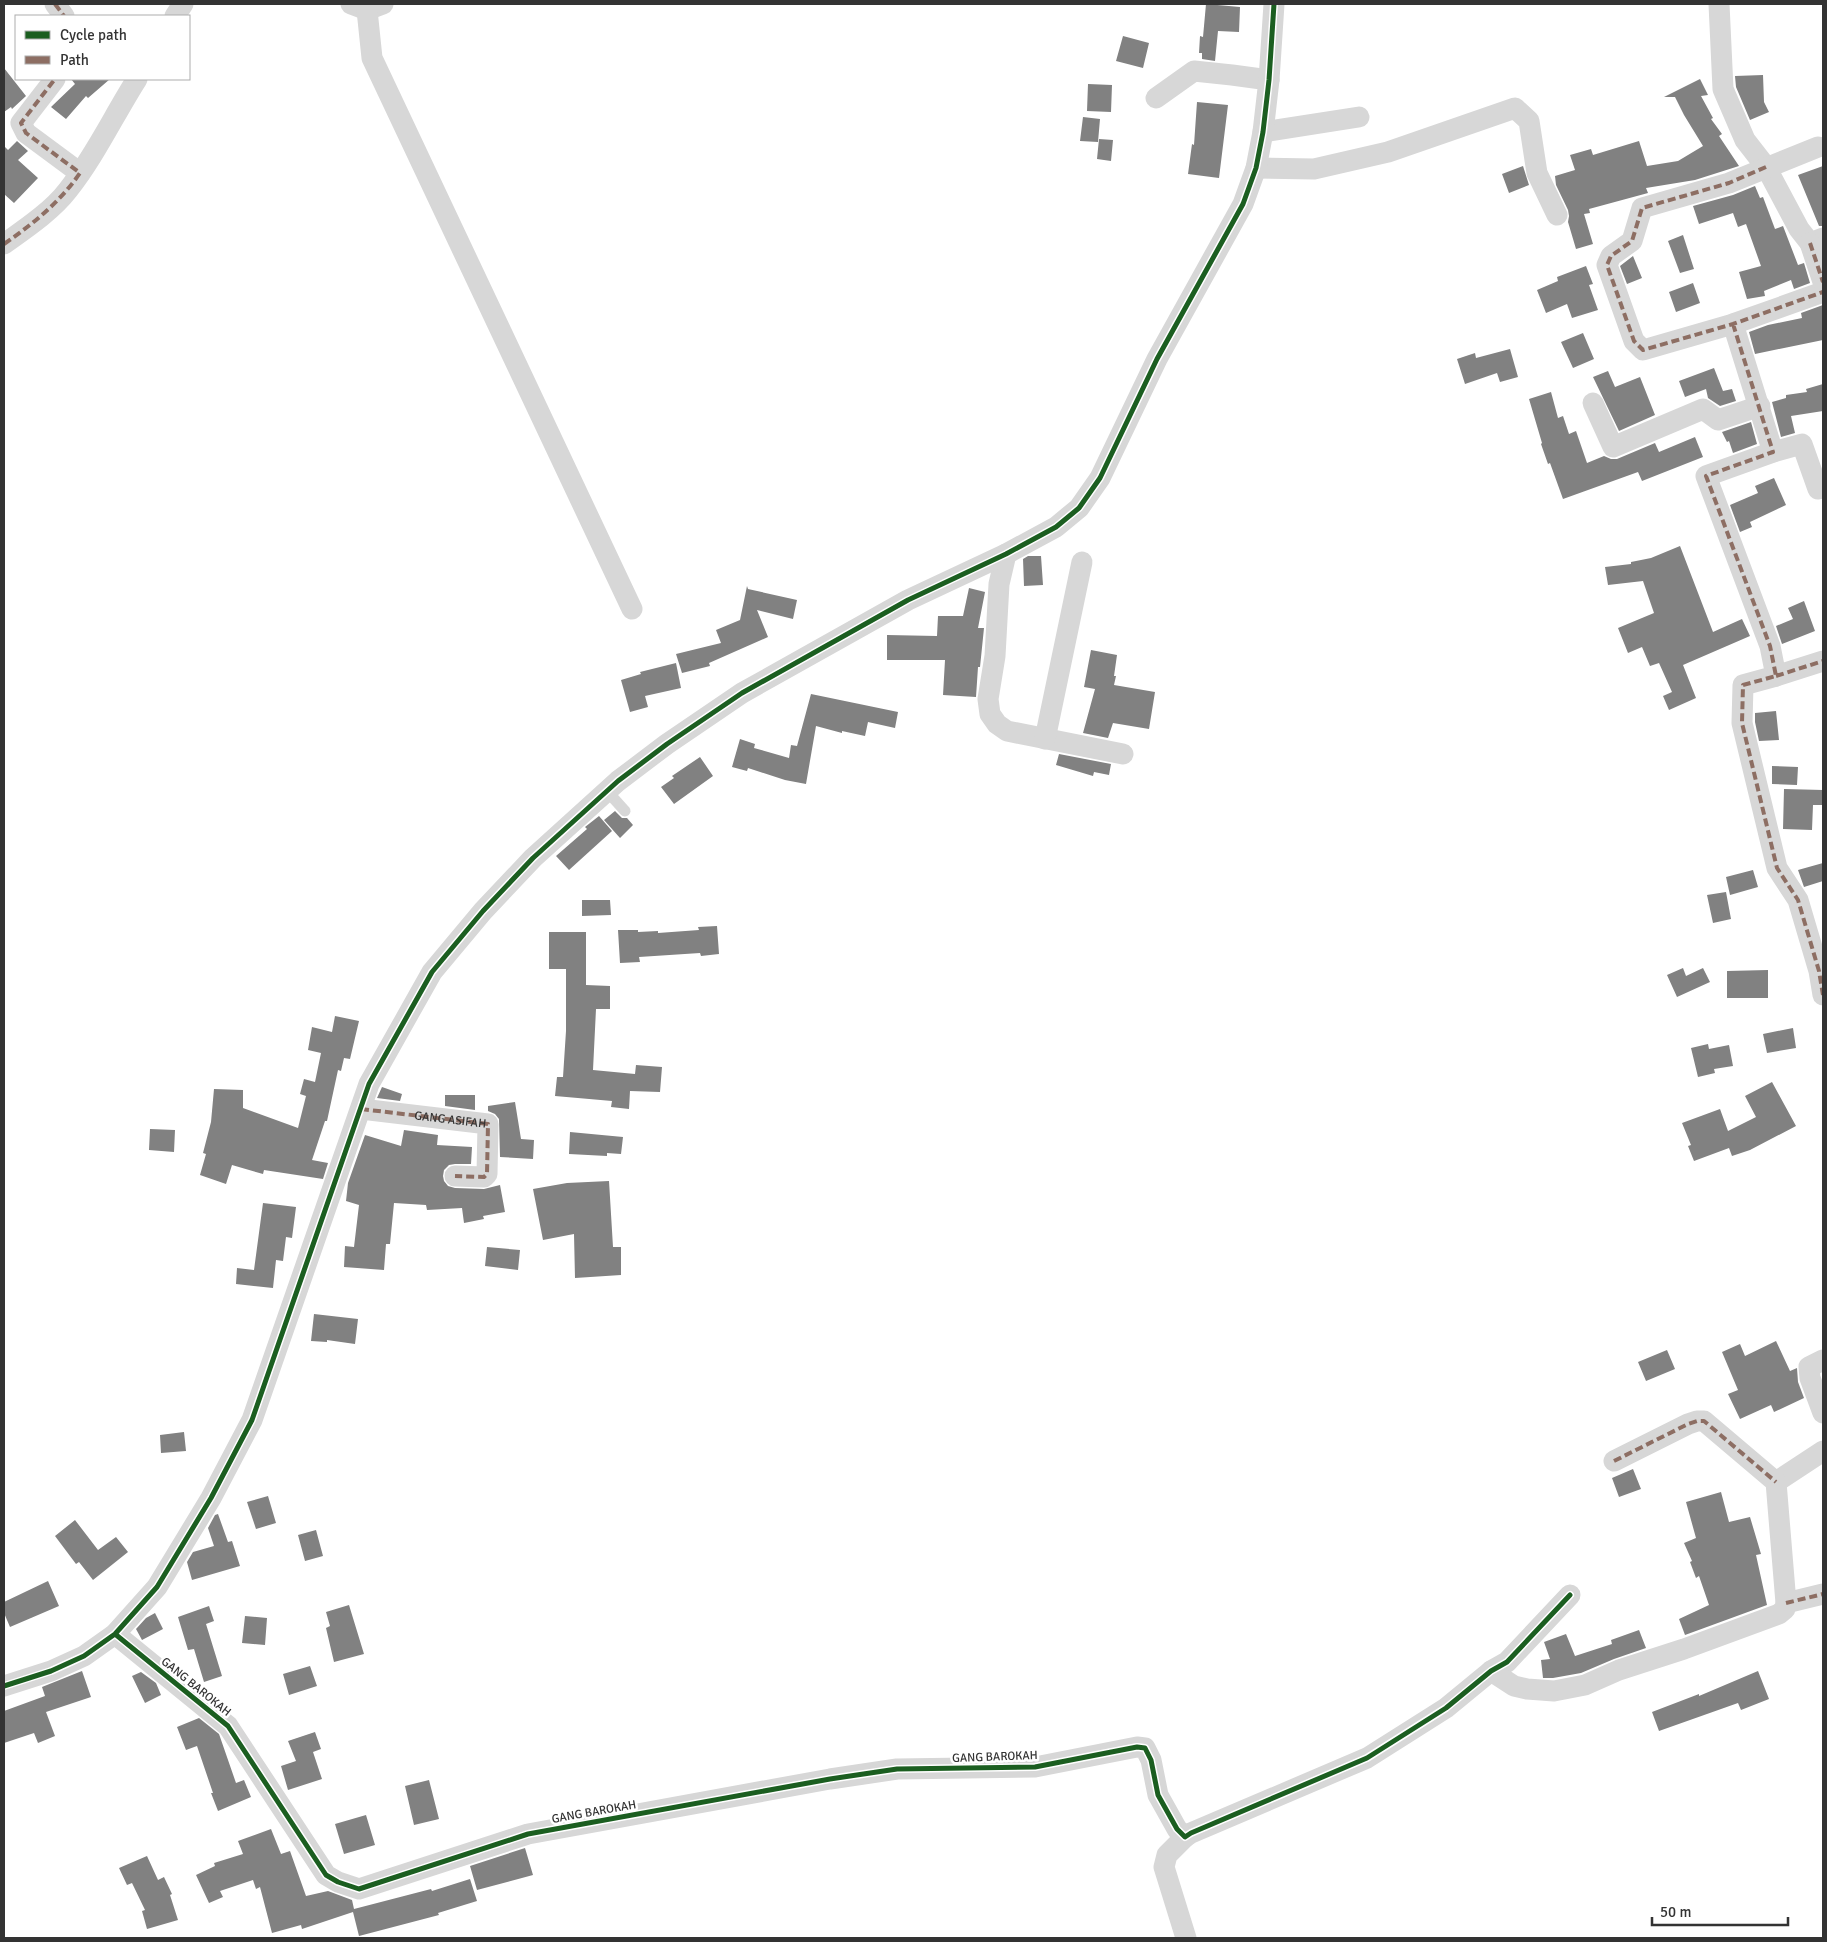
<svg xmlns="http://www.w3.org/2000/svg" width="1827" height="1942" viewBox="0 0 1827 1942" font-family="Signika,sans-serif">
	<rect width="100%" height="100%" fill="#fff"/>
	<path fill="#818181" d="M 1206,4 L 1240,7 L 1239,32 L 1218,31 L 1215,61 L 1202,59 L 1202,53 L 1199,53 L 1200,36 L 1203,37 Z
		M 1123,36 L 1149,43 L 1143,68 L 1116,61 Z
		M 4,68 L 26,96 L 12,109 L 11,107 L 4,112 Z
		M 1763,75 L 1764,102 L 1769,112 L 1750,120 L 1736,87 L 1735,76 Z
		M 71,79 L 110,79 L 88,98 L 86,96 L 66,119 L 51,107 L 75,84 Z
		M 1700,79 L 1708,95 L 1701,96 L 1713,118 L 1711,119 L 1722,134 L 1719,136 L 1739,166 L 1695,180 L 1646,188 L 1648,193 L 1589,209 L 1590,213 L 1584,214 L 1593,244 L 1576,249 L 1568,222 L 1569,216 L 1568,210 L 1556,185 L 1555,176 L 1575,170 L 1570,155 L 1591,149 L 1593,155 L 1639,141 L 1647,166 L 1678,161 L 1703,146 L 1684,115 L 1675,97 L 1664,97 Z
		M 1088,84 L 1112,85 L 1111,112 L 1087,111 Z
		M 1197,102 L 1228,105 L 1219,178 L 1188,174 L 1192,144 L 1194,145 Z
		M 1083,117 L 1100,119 L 1098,142 L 1080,141 Z
		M 1099,139 L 1113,140 L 1111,161 L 1097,159 Z
		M 17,141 L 28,151 L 18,160 L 38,178 L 14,203 L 4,194 L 4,146 L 8,150 Z
		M 1523,166 L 1529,185 L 1509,193 L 1502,174 Z
		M 1823,166 L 1823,226 L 1819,226 L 1798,175 Z
		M 1755,186 L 1760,198 L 1763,197 L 1775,229 L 1783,226 L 1798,265 L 1804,263 L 1810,283 L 1794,289 L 1791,280 L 1764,291 L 1765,296 L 1747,299 L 1739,272 L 1761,266 L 1746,224 L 1738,227 L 1733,213 L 1699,224 L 1693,206 L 1733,195 Z
		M 1683,235 L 1694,269 L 1680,273 L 1668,241 Z
		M 1633,256 L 1642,278 L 1627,284 L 1620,266 Z
		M 1586,266 L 1593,284 L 1589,285 L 1598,310 L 1572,318 L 1567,304 L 1546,313 L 1537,290 L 1558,281 L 1557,277 Z
		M 1693,283 L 1700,303 L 1676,312 L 1669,292 Z
		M 1823,305 L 1823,340 L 1755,354 L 1749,332 L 1768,325 L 1802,318 L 1801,313 Z
		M 1583,333 L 1594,359 L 1573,368 L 1561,342 Z
		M 1510,349 L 1518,377 L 1500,382 L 1497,373 L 1465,384 L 1457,359 L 1475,353 L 1476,358 Z
		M 1714,368 L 1723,391 L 1732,389 L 1736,401 L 1720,406 L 1708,398 L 1706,389 L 1685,397 L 1679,381 Z
		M 1608,371 L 1615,387 L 1640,377 L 1655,415 L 1619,431 L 1593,377 Z
		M 1823,384 L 1823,411 L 1791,416 L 1795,433 L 1781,437 L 1772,402 L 1786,398 L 1786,395 L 1807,392 L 1806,389 Z
		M 1551,392 L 1558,418 L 1563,416 L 1569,434 L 1576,431 L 1587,463 L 1604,456 L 1611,459 L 1617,459 L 1655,443 L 1659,452 L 1695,437 L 1703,457 L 1642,481 L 1638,472 L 1563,499 L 1550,463 L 1548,464 L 1541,444 L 1542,443 L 1529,399 Z
		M 1751,422 L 1757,444 L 1733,453 L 1729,441 L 1727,442 L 1722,432 Z
		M 1774,478 L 1786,505 L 1750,522 L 1752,527 L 1740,532 L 1730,505 L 1758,493 L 1755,486 Z
		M 1680,546 L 1713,632 L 1742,619 L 1750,636 L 1683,665 L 1696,698 L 1669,710 L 1663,696 L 1672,692 L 1659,663 L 1650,666 L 1642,647 L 1628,653 L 1618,628 L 1654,613 L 1643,581 L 1608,585 L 1605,567 L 1631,564 L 1631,562 L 1651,558 Z
		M 1028,556 L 1041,556 L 1043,585 L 1024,586 L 1023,559 Z
		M 747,586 L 748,589 L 797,600 L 793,619 L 757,610 L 768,637 L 709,663 L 710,666 L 682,673 L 676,654 L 721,643 L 716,630 L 740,620 Z
		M 969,588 L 985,592 L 978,628 L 984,628 L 980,667 L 978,667 L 976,697 L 943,695 L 945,660 L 887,660 L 887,635 L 937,636 L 938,616 L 963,616 Z
		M 1804,601 L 1815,631 L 1782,644 L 1776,626 L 1793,619 L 1788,608 Z
		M 1091,650 L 1117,655 L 1114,676 L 1116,676 L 1114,685 L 1155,692 L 1149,729 L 1113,723 L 1108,738 L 1083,733 L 1095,689 L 1084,687 Z
		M 676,663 L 681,688 L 645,696 L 648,707 L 630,712 L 621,680 L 641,674 L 640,672 Z
		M 811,694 L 898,712 L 895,728 L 868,722 L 865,736 L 842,731 L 842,733 L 816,726 L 806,784 L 785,780 L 748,768 L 747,771 L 732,767 L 740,739 L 755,744 L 754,748 L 789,758 L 791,745 L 797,746 Z
		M 1776,711 L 1779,740 L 1759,741 L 1755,722 L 1755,713 Z
		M 1059,754 L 1111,764 L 1109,775 L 1094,772 L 1093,776 L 1056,765 Z
		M 700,757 L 713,776 L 674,804 L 661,787 L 674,778 L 672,776 Z
		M 1772,766 L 1798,767 L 1797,785 L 1772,784 Z
		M 1784,789 L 1823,790 L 1823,805 L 1813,805 L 1812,830 L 1783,829 Z
		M 615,811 L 622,818 L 627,818 L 633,825 L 620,838 L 604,820 Z
		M 599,816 L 612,831 L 569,870 L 556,856 L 587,829 L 585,827 Z
		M 1823,863 L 1823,881 L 1804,887 L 1798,870 Z
		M 1753,870 L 1758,887 L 1730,895 L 1726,877 Z
		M 1726,892 L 1731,919 L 1713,923 L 1707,895 Z
		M 582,900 L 610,900 L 611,915 L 582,916 Z
		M 717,926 L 719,954 L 701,956 L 700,953 L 639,957 L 640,962 L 620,963 L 618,930 L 638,930 L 638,932 L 658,931 L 658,933 L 699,930 L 698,927 Z
		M 549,932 L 586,932 L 586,985 L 610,986 L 610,1009 L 596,1009 L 593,1070 L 635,1074 L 636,1065 L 662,1067 L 660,1092 L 630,1091 L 629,1109 L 611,1107 L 612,1101 L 555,1096 L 557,1077 L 563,1077 L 566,1031 L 566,969 L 549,969 Z
		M 1683,968 L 1686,976 L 1703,968 L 1710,982 L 1677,997 L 1667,975 Z
		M 1768,970 L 1768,998 L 1727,998 L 1727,971 Z
		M 335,1016 L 359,1021 L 350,1059 L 344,1058 L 341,1071 L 338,1070 L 327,1121 L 325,1121 L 312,1160 L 328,1163 L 323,1179 L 264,1170 L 263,1174 L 232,1165 L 226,1184 L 200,1175 L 206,1154 L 203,1153 L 211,1122 L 214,1089 L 243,1090 L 243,1108 L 298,1128 L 306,1096 L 300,1094 L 304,1079 L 315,1082 L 321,1053 L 308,1050 L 312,1027 L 332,1032 Z
		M 1793,1028 L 1796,1048 L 1767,1053 L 1763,1034 Z
		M 1708,1044 L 1709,1049 L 1729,1045 L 1733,1066 L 1714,1069 L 1715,1073 L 1698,1077 L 1691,1048 Z
		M 1772,1082 L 1796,1126 L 1750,1150 L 1732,1156 L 1729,1148 L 1694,1161 L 1688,1146 L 1691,1145 L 1682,1123 L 1720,1109 L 1728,1131 L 1756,1117 L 1745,1096 Z
		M 382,1087 L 402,1094 L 400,1101 L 377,1098 Z
		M 445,1095 L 475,1095 L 475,1110 L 445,1106 Z
		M 515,1102 L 521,1139 L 534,1140 L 533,1159 L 500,1157 L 499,1119 L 495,1114 L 488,1111 L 488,1106 Z
		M 150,1129 L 175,1130 L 174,1152 L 149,1150 Z
		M 404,1130 L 438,1135 L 437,1145 L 472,1147 L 471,1164 L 455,1164 L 449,1165 L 444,1170 L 443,1176 L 444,1181 L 448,1186 L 455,1188 L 484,1189 L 500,1185 L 505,1212 L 483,1216 L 484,1219 L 464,1223 L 462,1208 L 427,1210 L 426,1205 L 394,1203 L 390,1244 L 386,1244 L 384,1270 L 344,1267 L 345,1246 L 354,1247 L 359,1205 L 346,1201 L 348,1183 L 365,1135 L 401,1146 Z
		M 570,1132 L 623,1137 L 621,1154 L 607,1153 L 607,1156 L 569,1154 Z
		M 609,1181 L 613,1247 L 621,1247 L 621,1275 L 575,1278 L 574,1234 L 543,1240 L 533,1189 L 567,1183 Z
		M 263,1203 L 296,1207 L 292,1238 L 286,1237 L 283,1261 L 276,1260 L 273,1288 L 236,1284 L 237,1268 L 254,1270 Z
		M 487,1247 L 520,1250 L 518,1270 L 485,1266 Z
		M 314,1314 L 358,1319 L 355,1344 L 327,1340 L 327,1342 L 311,1341 Z
		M 1776,1341 L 1790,1371 L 1797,1368 L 1798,1382 L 1804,1398 L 1774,1412 L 1771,1405 L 1740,1419 L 1728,1394 L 1738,1390 L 1722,1352 L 1740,1344 L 1745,1356 Z
		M 1667,1350 L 1675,1369 L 1646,1381 L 1638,1362 Z
		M 184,1432 L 186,1451 L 161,1453 L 160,1435 Z
		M 1633,1469 L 1641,1489 L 1619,1497 L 1612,1478 Z
		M 1721,1492 L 1729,1522 L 1750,1517 L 1761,1554 L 1756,1555 L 1767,1605 L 1685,1635 L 1679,1619 L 1709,1605 L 1699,1576 L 1696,1578 L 1690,1562 L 1692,1561 L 1684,1543 L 1696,1538 L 1686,1502 Z
		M 268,1496 L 276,1523 L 256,1529 L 247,1502 Z
		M 218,1514 L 228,1542 L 232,1541 L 240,1566 L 192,1580 L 187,1562 L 193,1552 L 214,1546 L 208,1528 L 215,1515 Z
		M 75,1520 L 98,1550 L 116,1537 L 128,1552 L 93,1580 L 79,1562 L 76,1564 L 55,1536 Z
		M 316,1530 L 323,1556 L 305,1561 L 298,1535 Z
		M 48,1581 L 59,1606 L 10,1627 L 4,1613 L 4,1602 Z
		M 349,1605 L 364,1654 L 334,1662 L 326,1628 L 330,1626 L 326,1612 Z
		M 209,1606 L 214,1621 L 206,1624 L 222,1676 L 204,1682 L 194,1649 L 188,1650 L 178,1617 Z
		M 155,1613 L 163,1629 L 142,1640 L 136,1629 L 146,1618 Z
		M 245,1616 L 267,1618 L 265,1645 L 242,1643 Z
		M 1639,1630 L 1646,1648 L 1614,1659 L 1581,1673 L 1553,1678 L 1543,1678 L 1541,1660 L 1550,1659 L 1544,1642 L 1566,1634 L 1575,1656 L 1612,1644 L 1611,1640 Z
		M 310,1666 L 317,1686 L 289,1695 L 283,1674 Z
		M 82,1671 L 91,1697 L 46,1712 L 55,1736 L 38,1743 L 34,1733 L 4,1743 L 4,1711 L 45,1696 L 42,1687 Z
		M 1758,1671 L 1769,1699 L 1741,1710 L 1738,1703 L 1659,1731 L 1652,1712 L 1699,1694 L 1699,1696 Z
		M 141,1672 L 156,1683 L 161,1695 L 145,1703 L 132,1676 Z
		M 199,1718 L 219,1734 L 236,1783 L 244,1780 L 251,1797 L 218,1811 L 211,1793 L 213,1793 L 197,1746 L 186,1750 L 177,1727 Z
		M 315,1732 L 321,1749 L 313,1752 L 322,1779 L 288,1790 L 281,1766 L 296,1761 L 288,1741 Z
		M 429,1780 L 439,1819 L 414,1825 L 405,1786 Z
		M 366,1815 L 375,1845 L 344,1854 L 335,1824 Z
		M 271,1829 L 281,1854 L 290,1851 L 306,1896 L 328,1891 L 352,1900 L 354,1909 L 431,1889 L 432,1891 L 470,1879 L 477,1901 L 438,1913 L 439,1915 L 359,1936 L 353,1912 L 302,1929 L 301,1925 L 272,1933 L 260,1887 L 256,1889 L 253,1880 L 220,1891 L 223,1897 L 209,1903 L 196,1875 L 215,1866 L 214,1863 L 243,1854 L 238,1841 Z
		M 525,1848 L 533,1875 L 477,1890 L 470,1866 Z
		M 147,1856 L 158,1880 L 164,1877 L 172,1894 L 170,1895 L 178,1920 L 147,1929 L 142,1911 L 145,1910 L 132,1883 L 127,1885 L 119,1868 Z"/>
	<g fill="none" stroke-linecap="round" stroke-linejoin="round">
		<path stroke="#d7d7d7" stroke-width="11" d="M 607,791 L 625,811"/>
		<g stroke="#d7d7d7" stroke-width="21">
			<path d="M 55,4 L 64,16"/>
			<path d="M 351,4 L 367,10 L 383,4"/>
			<path d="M 1719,4 L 1723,89 L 1745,140 L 1766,167 L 1799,229 L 1810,243 L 1823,238"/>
			<path d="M 367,10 L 372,58 L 632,609"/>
			<path d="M 175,16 L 183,4"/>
			<path d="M 55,79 L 21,123 L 26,133 L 80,173"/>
			<path d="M 1156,98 L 1194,71 L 1232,75 L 1269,80"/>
			<path d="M 1263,132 L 1359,117"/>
			<path d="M 1818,147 L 1729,183 L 1642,208 L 1632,241 L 1611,256 L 1607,265 L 1634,341 L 1643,350 L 1733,324 L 1823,292"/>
			<path d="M 1256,168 L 1314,169 L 1388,152 L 1515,108 L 1529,121 L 1537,173 L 1557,215"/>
			<path d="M 1810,243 L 1823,282"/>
			<path d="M 4,244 C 25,229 52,211 68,190 C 95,156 114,115 137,79"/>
			<path d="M 1733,324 L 1773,452 L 1706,476 L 1770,646 L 1776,676 L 1743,685 L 1742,723 L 1777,868 L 1798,900 L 1819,971 L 1823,995"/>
			<path d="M 1593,403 L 1613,447 L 1703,409 L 1718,420 L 1760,406"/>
			<path d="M 1773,452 L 1802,444 L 1818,489 L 1823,488"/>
			<path d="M 1006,554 L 999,584 L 995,656 L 988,699 L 990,714 L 997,724 L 1007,731 L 1123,754"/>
			<path d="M 1776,676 L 1823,661"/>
			<path d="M 1045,739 L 1082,562"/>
			<path id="s1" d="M 361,1109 L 488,1124 L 487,1174 L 484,1177 L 455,1176"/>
			<path d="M 1823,1360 L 1809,1367 L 1810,1378 L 1823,1413"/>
			<path d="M 1776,1482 L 1823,1451"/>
			<path d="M 1786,1603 L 1823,1594"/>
			<path d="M 115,1634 L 228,1726 L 326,1875 L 338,1882 L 359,1889 L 528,1834 L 830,1779 L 897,1769 L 1035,1767 L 1137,1747 L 1145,1748 L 1151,1760 L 1158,1795 L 1177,1829 L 1185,1837 L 1191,1833 L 1367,1758 L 1446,1708 L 1491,1671 L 1507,1662 L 1570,1595"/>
			<path d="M 1491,1671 L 1514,1686 L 1527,1689 L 1554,1691 L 1585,1685 L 1619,1670 L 1684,1649 L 1779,1614 L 1785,1609 L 1786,1603 L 1776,1482 L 1704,1421 L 1697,1421 L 1688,1424 L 1614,1461"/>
			<path d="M 4,1686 L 51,1671 L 84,1656 L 115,1634 L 157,1587 L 211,1498 L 252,1420 L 369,1084 L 432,972 L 483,911 L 533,858 L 618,781 L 667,744 L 742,693 L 908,600 L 1006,554 L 1056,527 L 1079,508 L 1100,478 L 1157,359 L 1243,204 L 1256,168 L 1263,132 L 1269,80 L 1274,4"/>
			<path d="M 1185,1837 L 1167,1855 L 1164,1867 L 1186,1938"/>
		</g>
		<path stroke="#8d6e63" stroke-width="4" stroke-dasharray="8 4" stroke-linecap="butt" d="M 55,4 L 64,16
			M 1766,167 L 1729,183 L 1642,208 L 1632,241 L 1611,256 L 1607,265 L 1634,341 L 1643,350 L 1733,324 L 1823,292
			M 1810,243 L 1823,282
			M 4,244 C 33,224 60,202 80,173 L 26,133 L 21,123 L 55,79
			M 1733,324 L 1773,452 L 1706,476 L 1770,646 L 1776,676 L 1743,685 L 1742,723 L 1777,868 L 1798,900 L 1819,971 L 1823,995
			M 1776,676 L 1823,661
			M 361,1109 L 488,1124 L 487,1174 L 484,1177 L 455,1176
			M 1614,1461 L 1688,1424 L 1697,1421 L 1704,1421 L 1776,1482
			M 1786,1603 L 1823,1594"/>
		<g stroke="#fff" stroke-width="8">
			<path id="cycleway" d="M 115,1634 L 228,1726 L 326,1875 L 338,1882 L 359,1889 L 528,1834 L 830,1779 L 897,1769 L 1035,1767 L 1137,1747 L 1145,1748 L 1151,1760 L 1158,1795 L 1177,1829 L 1185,1837 L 1191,1833 L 1367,1758 L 1446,1708 L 1491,1671 L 1507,1662 L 1570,1595
				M 4,1686 L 51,1671 L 84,1656 L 115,1634 L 157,1587 L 211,1498 L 252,1420 L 369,1084 L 432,972 L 483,911 L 533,858 L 618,781 L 667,744 L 742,693 L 908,600 L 1006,554 L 1056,527 L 1079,508 L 1100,478 L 1157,359 L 1243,204 L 1256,168 L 1263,132 L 1269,80 L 1274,4"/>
		</g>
		<use href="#cycleway" stroke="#1b5e20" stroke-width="5"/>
	</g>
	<g text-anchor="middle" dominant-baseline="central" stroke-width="5" stroke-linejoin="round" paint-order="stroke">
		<g font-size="12" fill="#333" stroke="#fff">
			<text stroke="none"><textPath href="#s1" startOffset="90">GANG ASIFAH</textPath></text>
			<text transform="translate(196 1687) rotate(39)">GANG BAROKAH</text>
			<text transform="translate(995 1757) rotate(-2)">GANG BAROKAH</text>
			<text transform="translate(594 1812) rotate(-10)">GANG BAROKAH</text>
		</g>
	</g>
	<rect width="1827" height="1942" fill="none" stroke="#333333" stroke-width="10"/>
	<rect x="15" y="15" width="175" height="65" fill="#ffffff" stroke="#adadad"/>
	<rect x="25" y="31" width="25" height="8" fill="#1b5e20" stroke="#adadad"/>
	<text x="60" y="40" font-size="15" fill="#333333">Cycle path</text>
	<rect x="25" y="56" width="25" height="8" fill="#8d6e63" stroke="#adadad"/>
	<text x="60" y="65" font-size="15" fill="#333333">Path</text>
	<path d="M1652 1917v8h136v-8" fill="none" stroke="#333333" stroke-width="2.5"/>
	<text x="1660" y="1917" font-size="15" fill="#333333" stroke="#ffffff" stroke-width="4" paint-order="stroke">50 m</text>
</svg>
